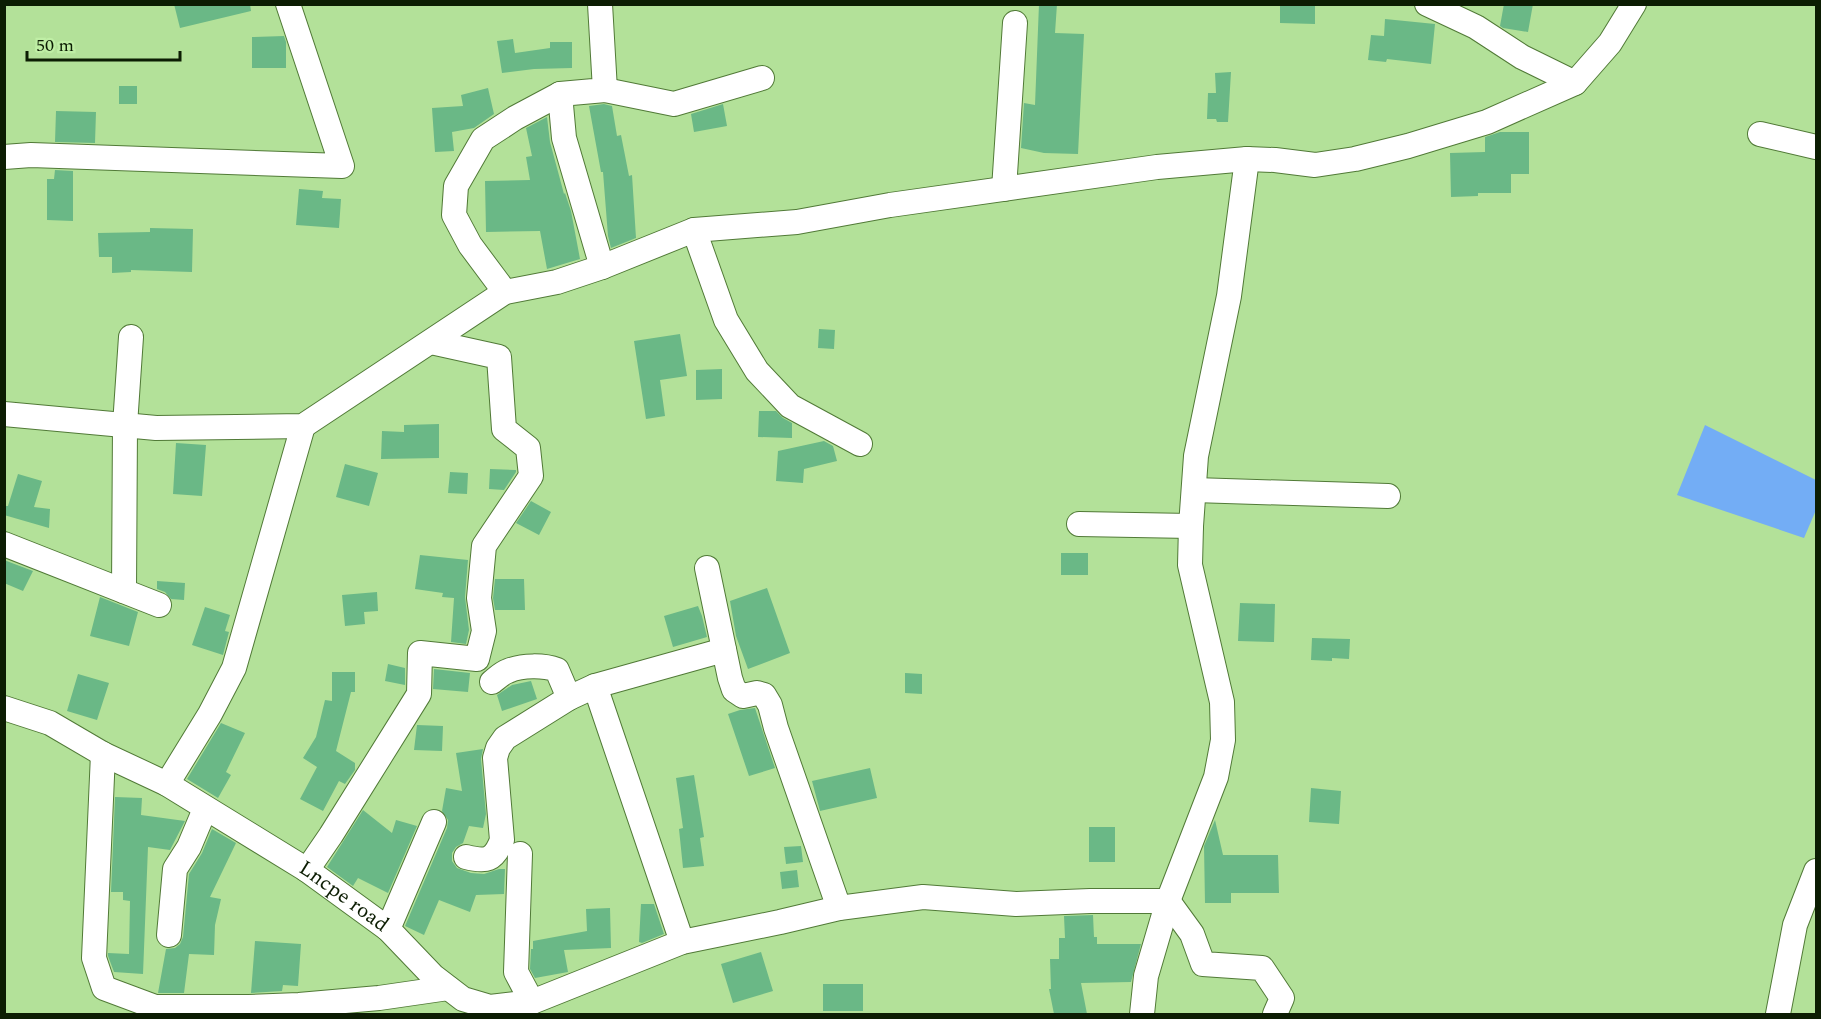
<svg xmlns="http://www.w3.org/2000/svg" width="1821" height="1019" viewBox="0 0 1821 1019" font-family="Spectral,serif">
	<rect width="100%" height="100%" fill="#b3e199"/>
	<path fill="#73adf5" d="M 1705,425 L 1816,480 L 1816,510 L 1804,538 L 1677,495 Z"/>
	<path fill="#6ab886" d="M 174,4 L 250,4 L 251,11 L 180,28 Z
		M 1039,4 L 1057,4 L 1055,33 L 1084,34 L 1078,154 L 1044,153 L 1021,148 L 1024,103 L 1035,105 Z
		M 1280,4 L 1315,4 L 1315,24 L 1280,23 Z
		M 1504,4 L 1533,4 L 1528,32 L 1503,28 L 1500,26 Z
		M 1385,19 L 1435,24 L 1431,64 L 1387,59 L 1386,62 L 1368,60 L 1371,35 L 1384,36 Z
		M 284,36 L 286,42 L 286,68 L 252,68 L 252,37 Z
		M 513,39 L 515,53 L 550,48 L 550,42 L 572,42 L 572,68 L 534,69 L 502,73 L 497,41 Z
		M 1231,72 L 1228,122 L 1217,122 L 1216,119 L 1207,119 L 1208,93 L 1216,93 L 1215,73 Z
		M 119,86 L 137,86 L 137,104 L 119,104 Z
		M 488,88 L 494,114 L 474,128 L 452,132 L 454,151 L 435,152 L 432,108 L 463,106 L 461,95 Z
		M 604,104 L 612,106 L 617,136 L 621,135 L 629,176 L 632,175 L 636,238 L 611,248 L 608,236 L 603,172 L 601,172 L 589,106 Z
		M 723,104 L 727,126 L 694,132 L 691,114 Z
		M 56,111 L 96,112 L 95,143 L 55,142 Z
		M 547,117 L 550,142 L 564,194 L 565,193 L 571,211 L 580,259 L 547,269 L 540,231 L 486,232 L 485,181 L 530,180 L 526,157 L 532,156 L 526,128 Z
		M 1500,132 L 1529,132 L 1529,174 L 1511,174 L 1511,193 L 1478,193 L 1478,196 L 1451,197 L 1450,153 L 1485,152 L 1485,137 Z
		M 55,170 L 73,171 L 73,221 L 47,220 L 47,179 L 54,179 Z
		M 299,189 L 323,191 L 322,198 L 341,199 L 339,228 L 296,225 Z
		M 150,228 L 193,229 L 192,272 L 131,270 L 131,272 L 112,273 L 112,257 L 99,257 L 98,233 L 150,232 Z
		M 819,329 L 835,330 L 834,349 L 818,348 Z
		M 680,334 L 687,376 L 660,380 L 665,416 L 646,419 L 634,341 Z
		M 722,369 L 722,399 L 696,400 L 696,370 Z
		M 759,411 L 776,411 L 783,418 L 792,423 L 792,438 L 758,437 Z
		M 439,424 L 439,458 L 381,459 L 382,431 L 404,432 L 404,425 Z
		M 824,441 L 833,446 L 837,461 L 804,469 L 803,483 L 776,481 L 778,451 Z
		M 176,443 L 206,445 L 202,496 L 173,494 Z
		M 345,464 L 378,473 L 369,506 L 336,497 Z
		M 490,469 L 516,470 L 516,472 L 504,490 L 489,489 Z
		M 450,472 L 468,473 L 467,494 L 448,493 Z
		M 18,474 L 42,481 L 34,507 L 50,509 L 49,528 L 4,515 L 4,506 L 8,506 Z
		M 531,501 L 551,512 L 539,535 L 516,523 Z
		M 1061,553 L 1088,553 L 1088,575 L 1061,575 Z
		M 420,555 L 468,560 L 465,597 L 469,630 L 466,644 L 451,642 L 454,598 L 442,597 L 443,593 L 415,589 Z
		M 4,560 L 33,571 L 23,591 L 4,583 Z
		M 495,579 L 524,579 L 525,610 L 495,610 L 493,598 Z
		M 157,581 L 185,583 L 184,600 L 171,599 L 165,592 L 157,589 Z
		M 767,588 L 790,653 L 748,669 L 736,636 L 730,601 Z
		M 377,592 L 378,611 L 364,612 L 365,624 L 345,626 L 342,595 Z
		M 100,597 L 138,612 L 129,646 L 90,636 Z
		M 1240,603 L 1275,604 L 1274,642 L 1238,641 Z
		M 698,606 L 702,616 L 707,637 L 673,647 L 664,616 Z
		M 205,607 L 230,615 L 225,631 L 229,632 L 223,655 L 192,645 Z
		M 1312,638 L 1350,639 L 1349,659 L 1332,658 L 1332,661 L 1311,660 Z
		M 388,664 L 405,668 L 405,685 L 385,681 Z
		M 434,669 L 470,673 L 468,692 L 433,689 Z
		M 332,672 L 355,672 L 355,692 L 351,692 L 336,751 L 355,763 L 355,770 L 345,784 L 339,781 L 323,811 L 300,799 L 317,767 L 303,758 L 316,737 L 325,700 L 332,701 Z
		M 905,673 L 922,674 L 922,694 L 905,693 Z
		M 78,674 L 109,683 L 97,720 L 67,711 Z
		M 531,681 L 537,699 L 502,711 L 497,695 L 512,685 Z
		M 755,708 L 775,768 L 749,776 L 728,714 L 740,710 Z
		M 221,723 L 245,733 L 226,772 L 231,775 L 218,798 L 187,779 Z
		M 417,725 L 443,726 L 442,751 L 414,750 Z
		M 483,749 L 481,759 L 486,814 L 483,828 L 469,826 L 463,843 L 456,847 L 452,853 L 452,861 L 457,868 L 471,873 L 484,874 L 499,869 L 505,869 L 504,894 L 476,895 L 470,912 L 439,900 L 424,935 L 405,926 L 447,828 L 448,820 L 442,811 L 446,788 L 462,791 L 456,753 Z
		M 870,768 L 877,798 L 820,811 L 812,781 Z
		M 694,775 L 704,837 L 700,838 L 704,866 L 683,868 L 679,829 L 683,828 L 676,778 Z
		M 1311,788 L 1341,791 L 1339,824 L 1309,822 Z
		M 115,797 L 142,798 L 141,815 L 185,821 L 170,850 L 148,847 L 143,974 L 114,972 L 108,956 L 108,953 L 129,954 L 130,901 L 123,900 L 123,892 L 111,892 Z
		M 363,810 L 392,833 L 396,820 L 417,826 L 388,893 L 358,878 L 353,886 L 327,867 Z
		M 1215,820 L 1223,855 L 1278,855 L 1279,893 L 1231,893 L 1231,903 L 1205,903 L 1204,846 Z
		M 1089,827 L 1115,827 L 1115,862 L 1089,862 Z
		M 212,829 L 236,843 L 210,897 L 221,899 L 215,925 L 214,955 L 189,954 L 184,993 L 158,993 L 166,949 L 175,948 L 180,944 L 183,937 L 189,874 L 202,853 Z
		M 801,846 L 803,862 L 786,864 L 784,847 Z
		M 797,870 L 799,887 L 782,889 L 780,872 Z
		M 641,904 L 654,904 L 664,934 L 642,943 L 639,942 Z
		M 610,908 L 611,948 L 564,950 L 568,972 L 535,978 L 530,969 L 531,949 L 533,949 L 533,941 L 587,931 L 586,909 Z
		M 1093,915 L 1094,937 L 1097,937 L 1097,944 L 1141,944 L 1131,982 L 1081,983 L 1087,1014 L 1054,1014 L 1049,989 L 1051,989 L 1050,959 L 1059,959 L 1059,938 L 1065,938 L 1064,916 Z
		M 255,941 L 301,944 L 298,986 L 283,985 L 282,991 L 251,993 Z
		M 761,952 L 773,991 L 733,1003 L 721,964 Z
		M 823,984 L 863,984 L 863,1011 L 823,1011 Z"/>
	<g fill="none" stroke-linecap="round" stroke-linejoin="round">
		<g stroke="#517a37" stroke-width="26">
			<g id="minor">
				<path d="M 600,4 L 605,90 L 560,94 L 564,138 L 602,267"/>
				<path d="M 1427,4 L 1476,27 L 1522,57 L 1575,83"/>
				<path d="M 605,90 L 674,104 L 762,78"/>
				<path d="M 1760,134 L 1816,147"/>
				<path d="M 4,157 L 31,155 L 342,166 L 288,4"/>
				<path d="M 1004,189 L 1015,23"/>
				<path d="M 694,230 L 726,320 L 757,371 L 790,406 L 860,444"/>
				<path d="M 505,292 L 470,245 L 454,215 L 456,186 L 483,139 L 515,118 L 560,94"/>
				<path d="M 4,414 L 156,428 L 303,426 L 505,292 L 557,282 L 602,267 L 694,230 L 797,222 L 890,205 L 1157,167 L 1247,159 L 1275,160 L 1315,165 L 1355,159 L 1408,146 L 1487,122 L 1575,83 L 1610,43 L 1634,4"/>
				<path d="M 1194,490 L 1388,496"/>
				<path d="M 1079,524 L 1191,526"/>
				<path d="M 4,544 L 159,605"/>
				<path d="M 707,568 L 730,678 L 734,690 L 743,696 L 757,693 L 764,695 L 770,705 L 776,728 L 839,908"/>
				<path d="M 124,591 L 125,425 L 131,337"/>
				<path d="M 492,682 C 497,678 502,673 508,671 C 522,665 544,665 557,670 L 569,698"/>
				<path d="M 595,686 L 682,942"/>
				<path id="s1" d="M 4,708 L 50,723 L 103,754 L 167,784 L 307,870 L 388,929 L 433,976 L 463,999 L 490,1007 L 532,1002 L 682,942 L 780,922 L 839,908 L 923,897 L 1016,904 L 1090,901 L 1168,901 L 1216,777 L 1223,740 L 1222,702 L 1190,565 L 1191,526 L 1196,456 L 1229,296 L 1247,159"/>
				<path d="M 103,754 L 94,958 L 104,988 L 155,1007 L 249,1007 L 299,1005 L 379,998 L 448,988"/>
				<path d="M 167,784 L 210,714 L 234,668 L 303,426"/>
				<path d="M 520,854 L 516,972 L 532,1002"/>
				<path d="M 466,857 C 486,862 494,861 502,840 L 495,758 L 498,748 L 505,738 L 569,698 L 595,686 L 724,650"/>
				<path d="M 307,870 L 331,835 L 419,694 L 420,653 L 477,659 L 484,631 L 479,598 L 484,546 L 531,476 L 528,448 L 504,429 L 499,357 L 431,342"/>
				<path d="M 1168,901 L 1192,934 L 1203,964 L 1262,968 L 1282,998 L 1275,1014"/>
				<path d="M 388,929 L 434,822"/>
				<path d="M 169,935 L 175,869 L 189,847 L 205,809"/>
				<path d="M 1142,1014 L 1146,976 L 1168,901"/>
				<path d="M 1778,1014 L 1795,925 L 1816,871"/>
			</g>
		</g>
		<use href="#minor" stroke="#fff" stroke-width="24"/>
	</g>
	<g text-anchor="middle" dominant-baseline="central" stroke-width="4.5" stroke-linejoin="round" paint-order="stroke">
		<g font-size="21" fill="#0c1d03" stroke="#bfeea5">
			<text stroke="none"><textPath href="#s1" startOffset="390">Lncpe road</textPath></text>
		</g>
	</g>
	<rect width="1821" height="1019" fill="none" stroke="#0c1d03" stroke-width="12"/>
	<path d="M27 51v9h153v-9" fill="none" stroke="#0c1d03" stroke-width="3"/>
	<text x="36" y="51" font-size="18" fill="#0c1d03" stroke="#bfeea5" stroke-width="4.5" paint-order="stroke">50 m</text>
</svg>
